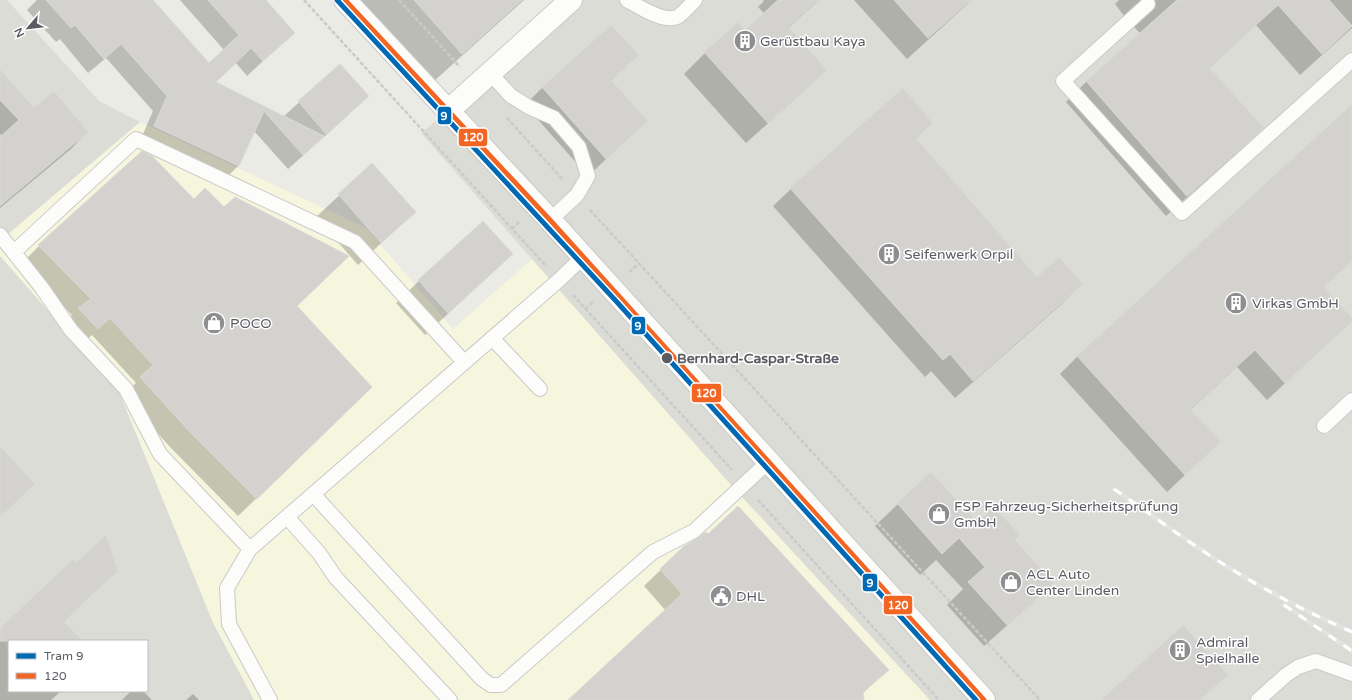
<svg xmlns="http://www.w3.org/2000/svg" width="1352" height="700" viewBox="0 0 1352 700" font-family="'Varela Round',sans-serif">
	<rect width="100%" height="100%" fill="#ebebe5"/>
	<path fill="#f5f6dd" d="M 140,122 L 366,228 L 453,329 L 532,259 L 732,486 L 930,700 L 254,700 L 213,623 L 119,392 L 0,256 L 0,241 L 6,235 Z"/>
	<path fill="#dcdcd6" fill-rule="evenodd" d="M 0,0 L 7,0 L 99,101 L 140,122 L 0,241 Z
		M 571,0 L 1352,0 L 1352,700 L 930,700 L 732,486 L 421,133 L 453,107 Z
		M 0,256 L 119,392 L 213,623 L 254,700 L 0,700 ZM 9,641 L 147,641 L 147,691 L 9,691 Z"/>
	<path fill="#0003" d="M 37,0 L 152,0 L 209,64 L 224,50 L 180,0 L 264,0 L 293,33 L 247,76 L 236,63 L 215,83 L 283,117 L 340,65 L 368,96 L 345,118 L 288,169 L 254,131 L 238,166 L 223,181 L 140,141 L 153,111 L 106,58 L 88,73 L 60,39 L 56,42 L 27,10 Z
		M 358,0 L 524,0 L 433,82 Z
		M 763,0 L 819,0 L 788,28 L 826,70 L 804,91 L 746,143 L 684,74 L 705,53 L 745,31 L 764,13 L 758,7 L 764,1 Z
		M 854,0 L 972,0 L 907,59 Z
		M 1119,0 L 1352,0 L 1352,28 L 1300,75 L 1256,25 L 1209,68 L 1262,128 L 1241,149 L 1166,216 L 1066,102 L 1087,81 L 1141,34 L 1135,28 L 1134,20 L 1125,17 L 1115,4 Z
		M 611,26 L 638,55 L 611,81 L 647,121 L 588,176 L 525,105 L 542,88 Z
		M 0,70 L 34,109 L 87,132 L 71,149 L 0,208 L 0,138 L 2,136 L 0,134 Z
		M 1352,106 L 1352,261 L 1323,288 L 1352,321 L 1267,400 L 1237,367 L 1190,410 L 1220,442 L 1167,492 L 1060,374 L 1078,356 Z
		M 932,123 L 916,139 L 1037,278 L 1081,284 L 1064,302 L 955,398 L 931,371 L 925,377 L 773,206 L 791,189 Z
		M 142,153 L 296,306 L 353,405 L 238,516 L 171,448 L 123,395 L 136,383 L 92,335 L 80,345 L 61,326 L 72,315 L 21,264 L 39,246 Z
		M 372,165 L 414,212 L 358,265 L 316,217 Z
		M 512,254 L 489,276 L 425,335 L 396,303 L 419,281 Z
		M 898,504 L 977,524 L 1014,540 L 1053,583 L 1030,605 L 984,646 L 947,605 L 963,589 L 936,560 L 920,575 L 875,526 Z
		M 685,546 L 887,670 L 862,694 L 861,700 L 569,700 L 666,611 L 644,586 Z
		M 76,565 L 116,571 L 63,622 L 81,641 L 9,641 L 9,691 L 61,691 L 51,700 L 0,700 L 0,630 Z
		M 131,691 L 143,691 L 152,700 L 122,700 Z
		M 193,694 L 199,700 L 186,700 Z"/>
	<path fill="#d3d2cf" stroke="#dadad4" d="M 46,0 L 153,0 L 209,63 L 239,35 L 208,0 L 266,0 L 295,33 L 263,61 L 251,48 L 216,82 L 324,136 L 303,155 L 264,111 L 239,166 L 154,126 L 167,96 L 121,44 L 104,59 L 75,25 L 71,28 Z
		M 414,0 L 522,0 L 462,54 Z
		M 778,0 L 818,0 L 788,27 L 827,70 L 768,123 L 704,52 L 738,22 L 745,30 Z
		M 894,0 L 971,0 L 928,38 Z
		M 1177,0 L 1329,0 L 1352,26 L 1322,54 L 1278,5 L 1209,67 L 1264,128 L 1187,196 L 1086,81 Z
		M 611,25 L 639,55 L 611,80 L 648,121 L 606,159 L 542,87 Z
		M 340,64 L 369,96 L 326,134 L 298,101 Z
		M 0,69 L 34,108 L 54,91 L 88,132 L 0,206 L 0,137 L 19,120 L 0,100 Z
		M 903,88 L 933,123 L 916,138 L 1037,277 L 1059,257 L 1083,284 L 973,381 L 950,354 L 943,360 L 790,188 Z
		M 1352,104 L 1352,261 L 1324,287 L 1352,318 L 1352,322 L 1285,383 L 1255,350 L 1190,409 L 1221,442 L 1185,475 L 1077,356 Z
		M 142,151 L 152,156 L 194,199 L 205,188 L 224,207 L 235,197 L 349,256 L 297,306 L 372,387 L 257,499 L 189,431 L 140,377 L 153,365 L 110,318 L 98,329 L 78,308 L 91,299 L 38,245 Z
		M 372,163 L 416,212 L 381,243 L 338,194 Z
		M 483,221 L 513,254 L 448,313 L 418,280 Z
		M 0,446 L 35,484 L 0,517 Z
		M 931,472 L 977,522 L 994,507 L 1020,535 L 1015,540 L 1054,583 L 1007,625 L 968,582 L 985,567 L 959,538 L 942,554 L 897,503 Z
		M 738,506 L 889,670 L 863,692 L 864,700 L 568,700 L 682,594 L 660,569 L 684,546 L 698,538 L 706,532 L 708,534 Z
		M 106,535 L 118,571 L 63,621 L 83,641 L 0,641 L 0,628 L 73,559 L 76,563 Z
		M 1183,625 L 1228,675 L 1200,700 L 1101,700 Z"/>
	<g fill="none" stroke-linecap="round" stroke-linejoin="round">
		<g stroke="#c9c9c8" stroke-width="16">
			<path id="lane" d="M 627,0 C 638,6 663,23 677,17 C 682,15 691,4 695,0
				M 1148,4 L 1063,81 L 1182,213 L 1352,60
				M 490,73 L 511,96 L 529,107 L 554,118 L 579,147 L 588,176 L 577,195 L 550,220
				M 0,235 L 42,288 L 71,330 L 126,389 L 160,454 L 250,549 L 227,588 L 229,624 L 270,700
				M 14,252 L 136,139 L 355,242 L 464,362
				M 492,338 L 540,389
				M 1324,426 L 1352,400
				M 313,494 L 482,679 L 491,685 L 501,685 L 653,552 L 694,531 L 768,462
				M 287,517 L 319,553 L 336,578 L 450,700
				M 250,549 L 559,280 L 583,257
				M 1258,700 L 1286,675 L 1298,667 L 1316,661 L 1352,674"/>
		</g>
		<g stroke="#c9c9c8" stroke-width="24">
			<path id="street" d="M 448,111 L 571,0"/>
		</g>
		<g stroke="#c9c9c9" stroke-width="24">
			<path id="secondary" d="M 345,0 L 550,220 L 984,700"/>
		</g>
		<path stroke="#c7ccca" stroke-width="2.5" stroke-dasharray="4 2" stroke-linecap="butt" d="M 304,0 L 546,266
			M 399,0 L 460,67
			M 507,118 L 563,180
			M 590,210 L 1040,700
			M 512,229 L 519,222
			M 629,272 L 639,263
			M 573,295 L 732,470
			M 585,309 L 593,302
			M 758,500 L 939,700"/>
		<use href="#lane" stroke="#fcfcfb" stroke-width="14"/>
		<use href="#street" stroke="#fcfcfb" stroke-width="22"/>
		<use href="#secondary" stroke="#fcfcfb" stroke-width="22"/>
		<g stroke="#e2e2e2" stroke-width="4.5">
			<path id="rail" d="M 1114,489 C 1152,515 1189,543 1228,567 C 1268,592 1309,613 1352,632
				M 1284,605 L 1352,651"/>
		</g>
		<use href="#rail" stroke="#fff" stroke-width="3" stroke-dasharray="9" stroke-linecap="butt"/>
		<g stroke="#fff" stroke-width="8">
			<path id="bus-1" d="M 345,0 L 550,220 L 984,700"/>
		</g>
		<use href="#bus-1" stroke="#f26522" stroke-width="5"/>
		<g stroke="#fff" stroke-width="8">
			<path id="tram-1" d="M 337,0 L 616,301 L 976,700"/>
		</g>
		<use href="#tram-1" stroke="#0069b4" stroke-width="5"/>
	</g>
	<defs>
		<g id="building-disc" transform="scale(1.15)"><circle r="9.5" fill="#8d8e90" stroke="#fff"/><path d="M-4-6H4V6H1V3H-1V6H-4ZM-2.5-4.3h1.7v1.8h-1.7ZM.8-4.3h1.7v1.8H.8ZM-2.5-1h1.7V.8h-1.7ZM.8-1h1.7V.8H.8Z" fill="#fff"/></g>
		<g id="shop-disc" transform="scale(1.15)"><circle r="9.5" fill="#8d8e90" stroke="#fff"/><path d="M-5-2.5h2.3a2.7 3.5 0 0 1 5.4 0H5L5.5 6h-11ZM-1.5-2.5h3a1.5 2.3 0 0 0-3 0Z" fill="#fff"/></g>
		<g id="civic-disc" transform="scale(1.15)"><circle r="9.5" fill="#8d8e90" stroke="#fff"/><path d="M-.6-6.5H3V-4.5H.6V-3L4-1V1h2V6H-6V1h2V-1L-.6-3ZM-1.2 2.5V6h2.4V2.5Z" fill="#fff"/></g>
	</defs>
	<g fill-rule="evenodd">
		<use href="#building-disc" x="745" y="41"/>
		<use href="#building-disc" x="889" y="254"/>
		<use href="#building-disc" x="1236" y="303"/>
		<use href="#shop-disc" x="214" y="323"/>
		<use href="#shop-disc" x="939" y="514"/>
		<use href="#shop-disc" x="1011" y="582"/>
		<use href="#civic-disc" x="721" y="596"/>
		<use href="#building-disc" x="1180" y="650"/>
	</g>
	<circle fill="#5a5c63" stroke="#fff" stroke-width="1.5" cx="667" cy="358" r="6"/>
	<g text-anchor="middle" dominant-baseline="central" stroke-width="3" stroke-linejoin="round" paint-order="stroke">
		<g font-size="14" fill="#5a5c63" stroke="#fff" text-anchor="start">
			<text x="760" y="41">Gerüstbau Kaya</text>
			<text x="904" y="254">Seifenwerk Orpil</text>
			<text x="1252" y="303">Virkas GmbH</text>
			<text x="230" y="323">POCO</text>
			<text x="954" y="506">FSP Fahrzeug-Sicherheitsprüfung<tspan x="954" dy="16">GmbH</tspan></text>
			<text x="1026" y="574">ACL Auto<tspan x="1026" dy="16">Center Linden</tspan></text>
			<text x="736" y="596">DHL</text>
			<text x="1196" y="642">Admiral<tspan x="1196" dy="16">Spielhalle</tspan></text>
		</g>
		<g font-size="14" font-weight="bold" fill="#5a5c63" stroke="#fff" text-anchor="start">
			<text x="677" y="358">Bernhard-Caspar-Straße</text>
		</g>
	</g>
	<g stroke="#fff" stroke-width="1.5">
		<rect x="437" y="106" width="15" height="19" rx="4" fill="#0069b4"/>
		<rect x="458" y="128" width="30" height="19" rx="4" fill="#f26522"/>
		<rect x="631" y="316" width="15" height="19" rx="4" fill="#0069b4"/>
		<rect x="691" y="383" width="31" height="20" rx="4" fill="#f26522"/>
		<rect x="862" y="573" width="16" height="19" rx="4" fill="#0069b4"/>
		<rect x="883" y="595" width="30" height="20" rx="4" fill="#f26522"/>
	</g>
	<g font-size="11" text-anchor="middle" font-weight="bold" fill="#fff">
		<text x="444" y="120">9</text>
		<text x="473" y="141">120</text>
		<text x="638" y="330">9</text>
		<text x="706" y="397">120</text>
		<text x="870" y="587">9</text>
		<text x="898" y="609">120</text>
	</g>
	<rect x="8" y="640" width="140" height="52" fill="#ffffff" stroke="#bdbec1"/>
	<rect x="16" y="653" width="20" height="6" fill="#0069b4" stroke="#bdbec1"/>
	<text x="44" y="660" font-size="12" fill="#5a5c63">Tram 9</text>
	<rect x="16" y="673" width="20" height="6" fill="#f26522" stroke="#bdbec1"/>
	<text x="44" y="680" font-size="12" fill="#5a5c63">120</text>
	<g transform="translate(28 28) rotate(242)" stroke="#ffffff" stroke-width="3" paint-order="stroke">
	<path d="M0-3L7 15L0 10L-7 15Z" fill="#5a5c63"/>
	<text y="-6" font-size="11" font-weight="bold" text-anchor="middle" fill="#5a5c63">N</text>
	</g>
</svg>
